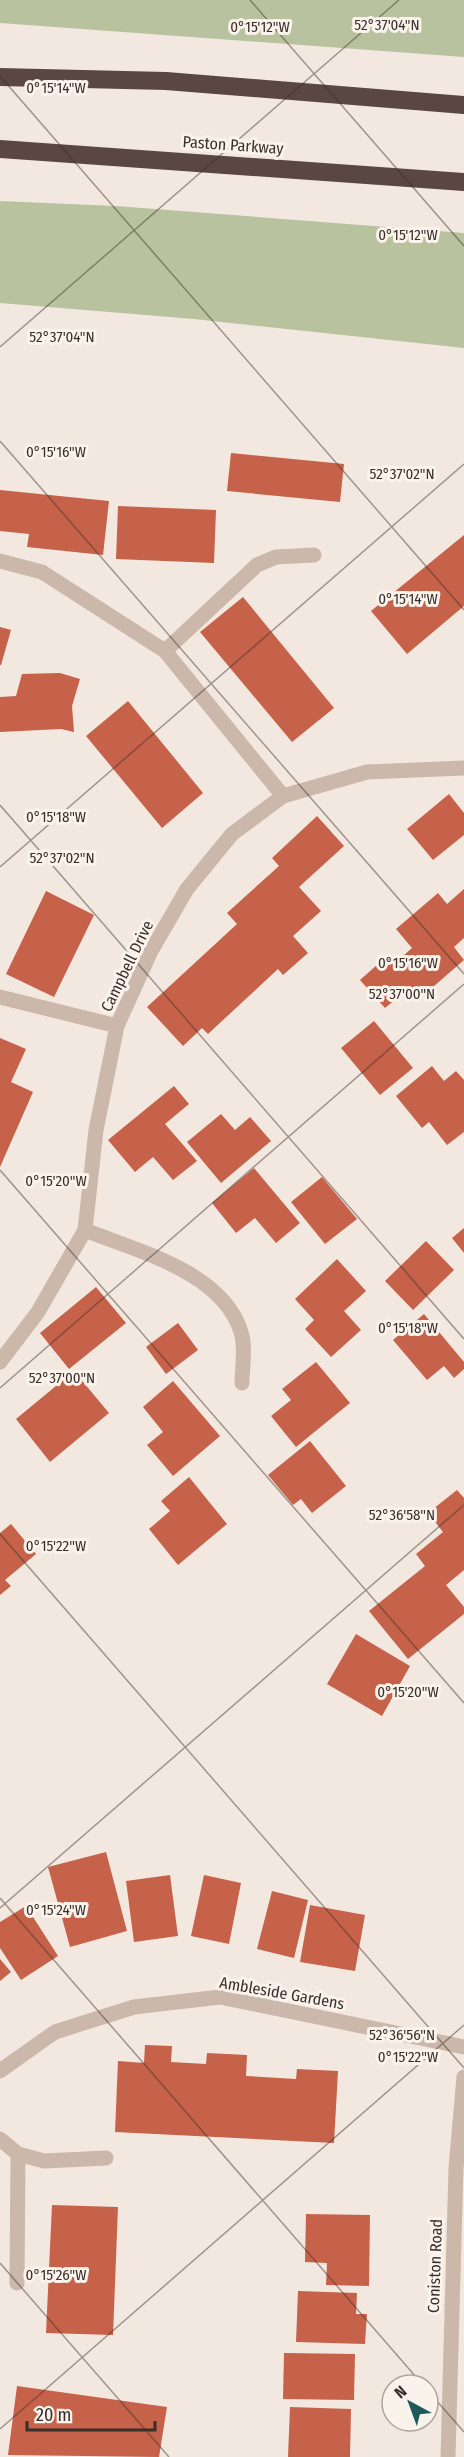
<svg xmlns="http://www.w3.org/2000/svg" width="464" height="2457" viewBox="0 0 464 2457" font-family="'Fira Sans Condensed',sans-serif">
	<rect width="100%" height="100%" fill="#f3e8df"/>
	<path fill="#b8c29e" d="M 0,0 L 464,0 L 464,57 L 0,23 Z
		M 0,201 L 116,206 L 464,233 L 464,348 L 194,319 L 0,303 Z"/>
	<path fill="#c6614a" d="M 231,453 L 344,464 L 340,502 L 227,491 Z
		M 0,490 L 109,501 L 103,555 L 27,547 L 29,534 L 0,531 Z
		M 118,506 L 216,510 L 214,563 L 116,559 Z
		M 464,535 L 464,606 L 407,654 L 371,611 Z
		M 243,597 L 334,708 L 292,742 L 200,632 Z
		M 0,627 L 11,630 L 1,665 L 0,665 Z
		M 60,673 L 80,679 L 72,706 L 74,732 L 61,729 L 0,732 L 0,697 L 16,696 L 22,674 Z
		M 128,701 L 203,793 L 162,828 L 86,736 Z
		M 449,794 L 464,813 L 464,835 L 433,860 L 407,829 Z
		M 317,816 L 344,846 L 299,887 L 321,911 L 293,936 L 308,953 L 283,975 L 278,969 L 208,1034 L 202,1028 L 183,1046 L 147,1007 L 237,924 L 227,913 L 279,866 L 272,858 Z
		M 464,889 L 464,938 L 454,947 L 464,960 L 418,1000 L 408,989 L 385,1008 L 360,980 L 387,956 L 394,964 L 412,948 L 396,929 L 438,893 L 447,904 Z
		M 46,891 L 94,915 L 54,997 L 6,974 Z
		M 374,1021 L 413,1068 L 380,1095 L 341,1048 Z
		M 0,1038 L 26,1049 L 11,1082 L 33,1092 L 0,1167 Z
		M 432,1066 L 444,1081 L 456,1071 L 464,1080 L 464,1132 L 447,1145 L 429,1122 L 422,1128 L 396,1096 Z
		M 174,1086 L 189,1104 L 165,1124 L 197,1161 L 173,1180 L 153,1157 L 135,1172 L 108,1140 Z
		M 221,1114 L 235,1130 L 250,1117 L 271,1141 L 221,1183 L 187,1142 Z
		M 254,1168 L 300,1223 L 276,1243 L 255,1218 L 236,1233 L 212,1203 Z
		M 322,1177 L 357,1219 L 325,1244 L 291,1202 Z
		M 464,1228 L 464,1253 L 452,1238 Z
		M 426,1241 L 454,1270 L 413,1310 L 385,1281 Z
		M 337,1259 L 366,1291 L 344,1311 L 361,1330 L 331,1357 L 305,1329 L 314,1320 L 295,1299 Z
		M 96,1287 L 126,1323 L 69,1369 L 40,1333 Z
		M 424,1314 L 464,1362 L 464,1369 L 454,1378 L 444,1366 L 427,1380 L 393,1340 Z
		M 178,1323 L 198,1350 L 166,1374 L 146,1347 Z
		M 316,1362 L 350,1403 L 296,1447 L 271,1416 L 291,1400 L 282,1389 Z
		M 74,1371 L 109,1413 L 50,1462 L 16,1419 Z
		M 173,1381 L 220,1436 L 173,1476 L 147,1445 L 163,1432 L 143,1407 Z
		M 310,1441 L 346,1486 L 312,1513 L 301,1499 L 293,1505 L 268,1475 Z
		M 189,1477 L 227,1524 L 178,1565 L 149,1529 L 170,1511 L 161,1501 Z
		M 457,1490 L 464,1498 L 464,1570 L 446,1585 L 464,1607 L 464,1614 L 408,1659 L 369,1611 L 425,1566 L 416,1554 L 443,1532 L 428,1513 Z
		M 11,1524 L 36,1554 L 5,1580 L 11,1586 L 0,1595 L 0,1533 Z
		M 356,1634 L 410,1666 L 382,1716 L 327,1684 Z
		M 106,1852 L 127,1931 L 70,1947 L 48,1867 Z
		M 170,1875 L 178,1936 L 134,1942 L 126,1881 Z
		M 204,1875 L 241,1883 L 229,1944 L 191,1936 Z
		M 272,1891 L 308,1900 L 294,1958 L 257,1949 Z
		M 310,1905 L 365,1915 L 355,1971 L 300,1962 Z
		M 26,1906 L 58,1956 L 21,1980 L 0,1948 L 0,1922 Z
		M 0,1959 L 11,1972 L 0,1981 Z
		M 145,2045 L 172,2046 L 171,2062 L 206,2064 L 207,2053 L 247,2055 L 246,2076 L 296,2079 L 297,2069 L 338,2071 L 334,2143 L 115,2132 L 118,2061 L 144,2063 Z
		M 52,2205 L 118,2207 L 113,2335 L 46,2333 Z
		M 306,2214 L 370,2215 L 369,2286 L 326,2285 L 327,2263 L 305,2262 Z
		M 298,2291 L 357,2293 L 356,2314 L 367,2314 L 365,2344 L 296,2342 Z
		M 284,2353 L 355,2354 L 354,2400 L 283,2399 Z
		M 17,2386 L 167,2407 L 159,2457 L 8,2455 Z
		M 290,2407 L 351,2409 L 350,2457 L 288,2457 Z"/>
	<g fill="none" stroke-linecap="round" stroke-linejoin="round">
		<path stroke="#cbb8aa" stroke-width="15" d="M 0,561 L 42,572 L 165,651 L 283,796
			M 165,651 L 257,565 L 276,557 L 314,555
			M 0,997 L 117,1026
			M 85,1230 C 137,1251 223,1272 241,1332 C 246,1347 242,1368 242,1383
			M 0,1362 L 38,1312 L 85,1230 L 96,1130 L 117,1026 L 151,951 L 187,889 L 232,834 L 283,796 L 367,772 L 464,768
			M 0,2071 L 55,2032 L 134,2007 L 220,1997 L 464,2047
			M 0,2139 L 18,2154
			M 17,2283 L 18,2154 L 44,2161 L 106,2158
			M 448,2457 L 456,2168 L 464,2077"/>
		<path stroke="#5a4741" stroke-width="18" d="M 0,77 L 166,81 L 464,105
			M 0,149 L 464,182"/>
	</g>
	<path fill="none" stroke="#392e2a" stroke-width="1.5" stroke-opacity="0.45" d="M 250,0 L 464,246M 0,76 L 464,610M 0,347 L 399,0M 0,441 L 464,974M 0,805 L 464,1339M 0,867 L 464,464M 0,1170 L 464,1703M 0,1388 L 464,984M 0,1534 L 464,2068M 0,1898 L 423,2385M 0,1908 L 464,1505M 0,2263 L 169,2457M 428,2391 L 464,2432M 0,2429 L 464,2025"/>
	<g text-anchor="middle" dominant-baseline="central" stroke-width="6" stroke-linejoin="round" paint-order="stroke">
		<g font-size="16" fill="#392e2a" stroke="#faf3ec">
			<text transform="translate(233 145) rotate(4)">Paston Parkway</text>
			<text transform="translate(127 966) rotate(-64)">Campbell Drive</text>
			<text transform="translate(282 1993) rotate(10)">Ambleside Gardens</text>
			<text transform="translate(435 2266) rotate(-88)">Coniston Road</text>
		</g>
	</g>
	<g font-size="15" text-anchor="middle" fill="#392e2a" stroke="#faf3ec" stroke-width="6" stroke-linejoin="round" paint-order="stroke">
		<text x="387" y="30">52°37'04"N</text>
		<text x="260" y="32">0°15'12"W</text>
		<text x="56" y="93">0°15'14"W</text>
		<text x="408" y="240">0°15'12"W</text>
		<text x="62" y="342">52°37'04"N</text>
		<text x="56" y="457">0°15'16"W</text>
		<text x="402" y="479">52°37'02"N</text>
		<text x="408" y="604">0°15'14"W</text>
		<text x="56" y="822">0°15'18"W</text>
		<text x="62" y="863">52°37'02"N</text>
		<text x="408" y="968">0°15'16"W</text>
		<text x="402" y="999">52°37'00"N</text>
		<text x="56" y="1186">0°15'20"W</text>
		<text x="408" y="1333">0°15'18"W</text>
		<text x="62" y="1383">52°37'00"N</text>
		<text x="402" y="1520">52°36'58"N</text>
		<text x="56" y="1551">0°15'22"W</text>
		<text x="408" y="1697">0°15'20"W</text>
		<text x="56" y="1915">0°15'24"W</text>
		<text x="402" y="2040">52°36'56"N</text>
		<text x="408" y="2062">0°15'22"W</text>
		<text x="56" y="2280">0°15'26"W</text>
	</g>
	<g transform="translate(410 2403) rotate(319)"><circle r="28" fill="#faf3ec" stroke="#ada49e" stroke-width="1.5"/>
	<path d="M0-4.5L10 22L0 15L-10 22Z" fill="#1f5a5b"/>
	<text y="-9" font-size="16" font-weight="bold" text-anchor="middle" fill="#392e2a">N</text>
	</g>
	<path d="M27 2421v9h128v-9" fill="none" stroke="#392e2a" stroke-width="3"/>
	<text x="36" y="2421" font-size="18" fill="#392e2a" stroke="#faf3ec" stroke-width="4.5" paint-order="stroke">20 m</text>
</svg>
